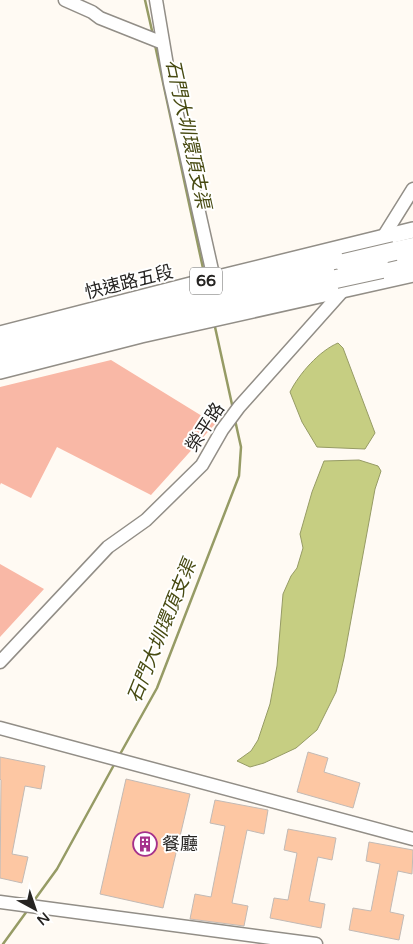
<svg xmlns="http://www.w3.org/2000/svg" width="413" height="944" viewBox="0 0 413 944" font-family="'Varela Round','Noto Sans TC',sans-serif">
	<rect width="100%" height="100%" fill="#fffaf3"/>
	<path fill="#f9b8a6" d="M 111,360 L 215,424 L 151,495 L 57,447 L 31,498 L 1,483 L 0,485 L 0,387 Z
		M 0,564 L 44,589 L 0,637 Z"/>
	<path fill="#c6ce82" stroke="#969b65" d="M 338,343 L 343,348 L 375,433 L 365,449 L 317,447 L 302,422 L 290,392 C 299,374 319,351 338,343 Z
		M 359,460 L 378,466 L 381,471 L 375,489 L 344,658 L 336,692 L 317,730 L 296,748 L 264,763 L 250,767 L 237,761 L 251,751 L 258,740 L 270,704 L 277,666 L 283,594 L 291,576 L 297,568 L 303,548 L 300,534 L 312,492 L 324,461 Z"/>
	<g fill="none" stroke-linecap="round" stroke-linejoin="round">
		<path stroke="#969b65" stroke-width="2.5" d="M 145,0 L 153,35
			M 155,45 L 204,273
			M 215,327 L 233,409
			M 119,756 L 157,688 L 239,476 L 241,447 L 235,420
			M 33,902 L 57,869 L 115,763
			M 3,944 L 27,911"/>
	</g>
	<path fill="#fdc7a3" stroke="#c2bab5" d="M 308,752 L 328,758 L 324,772 L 360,783 L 353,808 L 297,792 Z
		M 0,757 L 45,766 L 41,789 L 25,786 L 12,854 L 28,857 L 22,883 L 0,878 L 1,780 L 0,779 Z
		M 126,779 L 190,794 L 163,908 L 100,894 Z
		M 215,800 L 268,810 L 264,834 L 247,830 L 232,903 L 248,906 L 244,926 L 190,919 L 195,894 L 211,897 L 225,826 L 210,823 Z
		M 288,829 L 336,838 L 332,860 L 318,857 L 309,901 L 325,904 L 321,928 L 270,918 L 274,898 L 288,900 L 297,853 L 284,850 Z
		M 369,842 L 413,850 L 412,874 L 398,871 L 390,912 L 404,915 L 399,940 L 349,930 L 353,908 L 371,911 L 380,864 L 366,861 Z"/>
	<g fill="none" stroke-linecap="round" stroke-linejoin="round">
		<g stroke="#928e87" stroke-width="15">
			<path id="minor" d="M 65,0 L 92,12 L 100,18 L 163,43
				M 156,0 L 170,83 L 214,279
				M 380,242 L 413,189
				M 0,662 L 108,547 L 146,520 L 202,465 L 222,430 L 239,407 L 347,286
				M 0,728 L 413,839
				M 0,902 L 316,944"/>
		</g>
		<g stroke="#928e87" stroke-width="18">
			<path id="major" d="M 0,334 L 214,279 L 413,230
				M 0,371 L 141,335 L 413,274"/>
		</g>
		<g stroke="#928e87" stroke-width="20">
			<path id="highway" d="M 395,251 L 413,247
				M 382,269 L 413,262
				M 0,346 L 220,291 L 344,263
				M 0,360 L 227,304 L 336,279"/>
		</g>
		<use href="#minor" stroke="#fff" stroke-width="12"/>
		<use href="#major" stroke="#fff" stroke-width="15"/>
		<use href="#highway" stroke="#fff" stroke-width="18"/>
		<g stroke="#928e87" stroke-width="20" stroke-linecap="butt">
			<path id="highway-bridge" d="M 344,263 L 395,251
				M 336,279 L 382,269"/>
		</g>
		<use href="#highway-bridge" stroke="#fff" stroke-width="18"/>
	</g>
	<defs>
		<g id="building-ring" transform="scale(1.25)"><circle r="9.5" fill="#fff" stroke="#a5318b" stroke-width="1.5"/><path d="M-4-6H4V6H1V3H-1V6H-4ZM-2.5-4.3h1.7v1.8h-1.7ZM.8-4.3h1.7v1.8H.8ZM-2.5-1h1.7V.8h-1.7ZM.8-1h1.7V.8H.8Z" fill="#a5318b"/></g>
	</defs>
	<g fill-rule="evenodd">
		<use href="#building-ring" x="145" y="844"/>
	</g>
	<g text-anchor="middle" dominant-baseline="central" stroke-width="4" stroke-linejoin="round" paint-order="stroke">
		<rect fill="#fff" stroke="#676664" stroke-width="1" x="190" y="267.5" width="32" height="27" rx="4"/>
		<g font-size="16" font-weight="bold" fill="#262422">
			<text x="206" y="281">66</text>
		</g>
		<g font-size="18" fill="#262422" stroke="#fff">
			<text transform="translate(129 282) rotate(-14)">快速路五段</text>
			<text transform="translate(205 427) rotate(-57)">榮平路</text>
		</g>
		<g font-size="18" fill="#262422" stroke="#fff" text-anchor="start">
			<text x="162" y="844">餐廳</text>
		</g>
		<g font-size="19" font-style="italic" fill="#474a11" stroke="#fff">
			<text transform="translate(188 134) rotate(78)">石門大圳環頂支渠</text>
			<text transform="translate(162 631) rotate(-68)">石門大圳環頂支渠</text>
		</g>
	</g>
	<g transform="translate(35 909) rotate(140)" stroke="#ffffff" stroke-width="4" paint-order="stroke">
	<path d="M0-4L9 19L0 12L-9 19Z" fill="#262422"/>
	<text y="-8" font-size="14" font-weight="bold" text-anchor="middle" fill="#262422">N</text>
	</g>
</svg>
